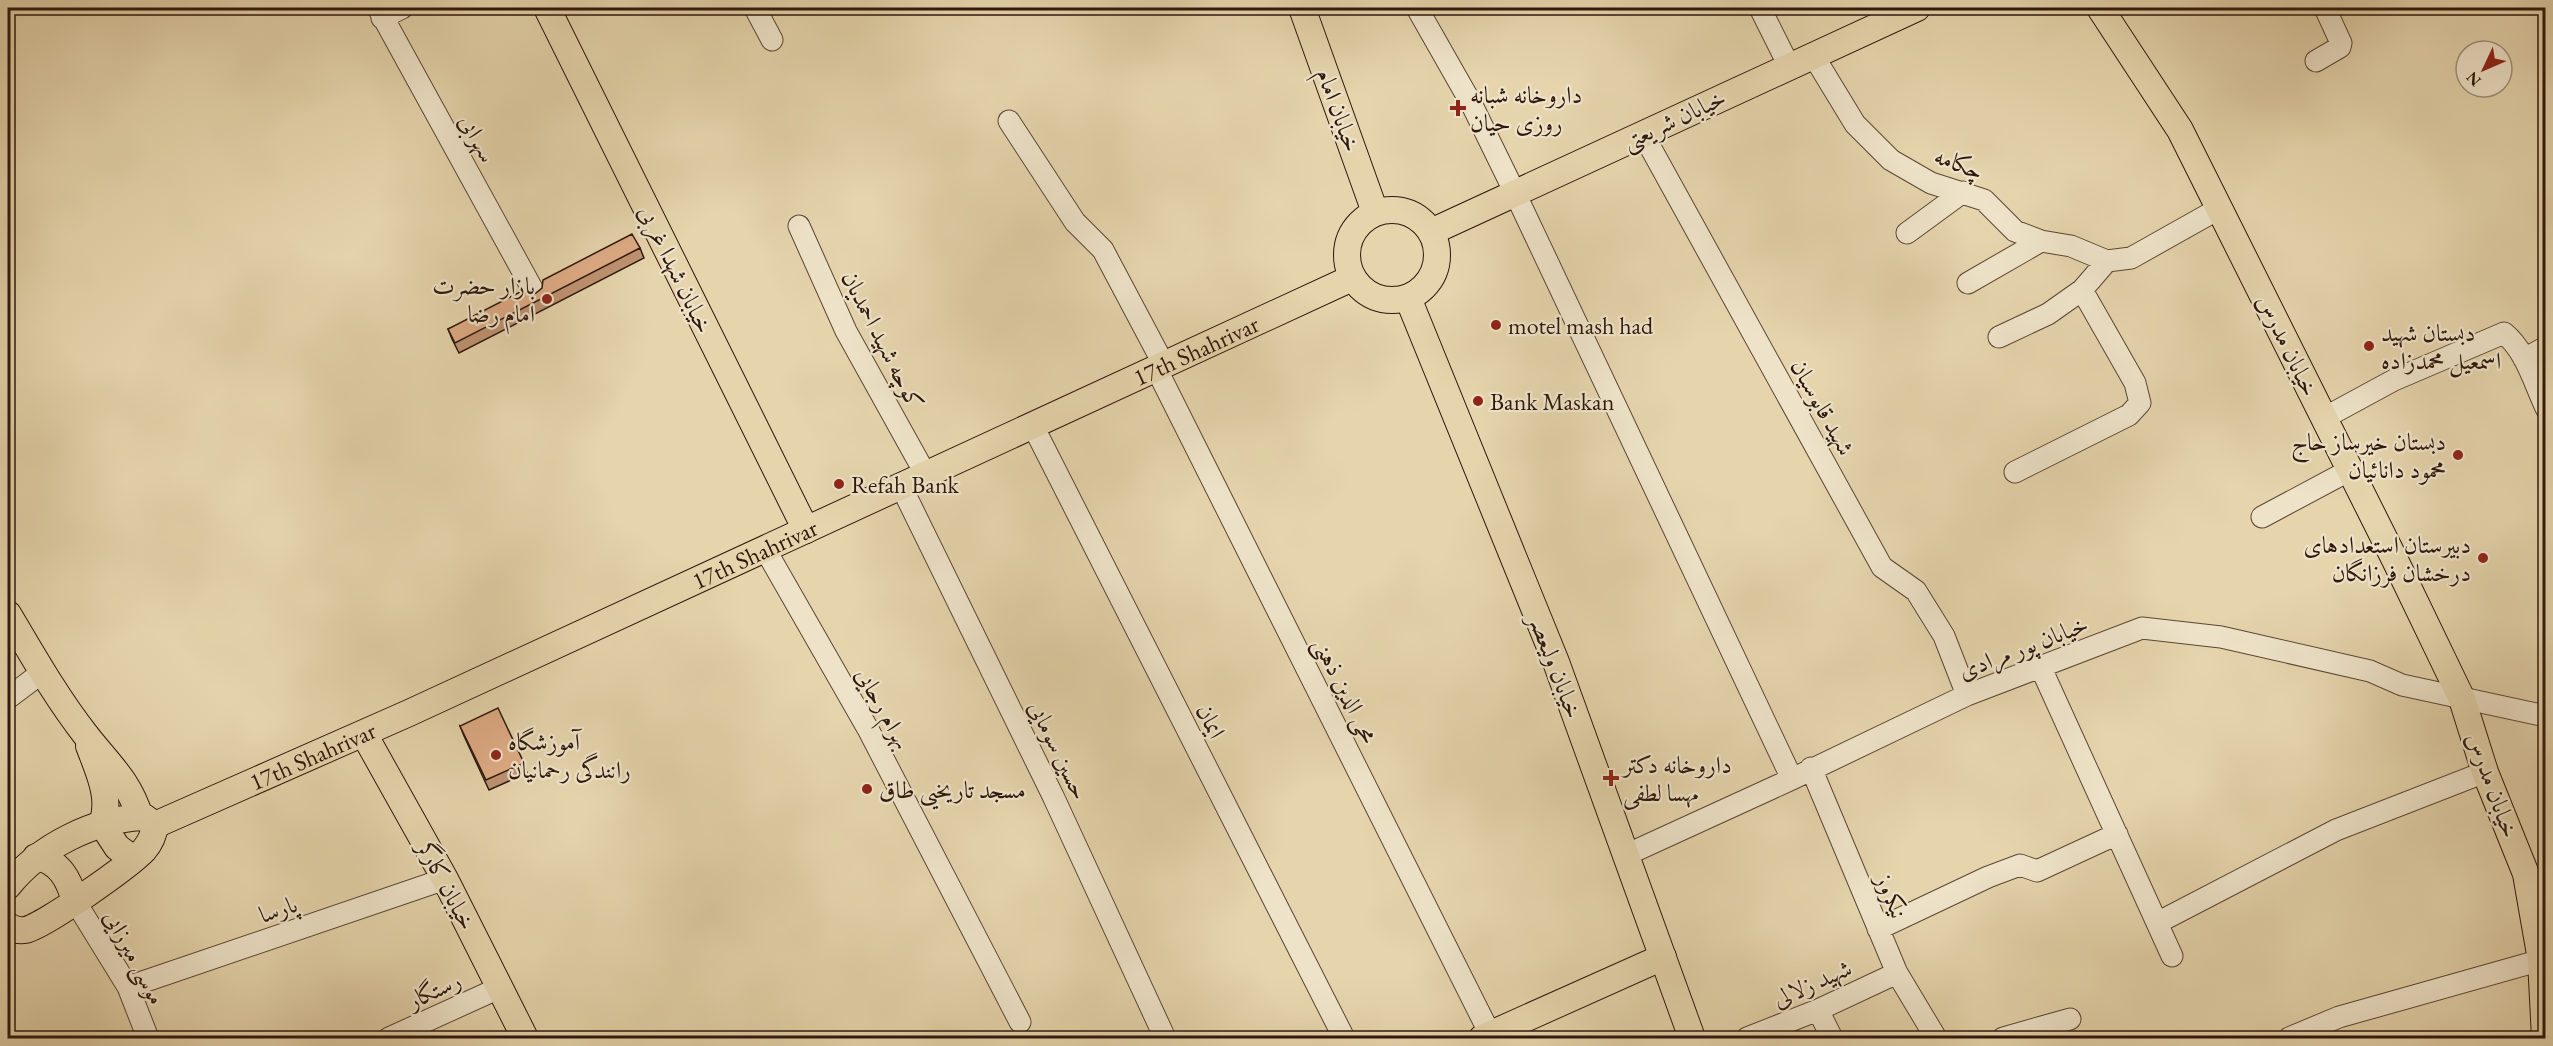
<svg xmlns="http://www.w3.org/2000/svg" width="2553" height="1046" viewBox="0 0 2553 1046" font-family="'EB Garamond',Amiri,serif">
	<rect width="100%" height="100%" fill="#e5d4ac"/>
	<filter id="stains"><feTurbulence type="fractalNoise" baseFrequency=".00333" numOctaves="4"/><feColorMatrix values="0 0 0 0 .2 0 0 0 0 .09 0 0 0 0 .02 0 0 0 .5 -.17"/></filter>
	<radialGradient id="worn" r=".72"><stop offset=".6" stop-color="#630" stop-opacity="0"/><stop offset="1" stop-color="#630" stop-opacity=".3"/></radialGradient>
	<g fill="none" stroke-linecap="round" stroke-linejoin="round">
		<g stroke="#5c4634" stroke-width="23">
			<path id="minor" d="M 378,8 L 534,292
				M 755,8 L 772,40
				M 1417,8 L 1471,103 L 1515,193 L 1792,779
				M 1760,8 L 1789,66
				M 382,18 L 402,8
				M 1813,55 L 1855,124 L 1891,160 L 1931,183 L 1984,200 L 2015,231 L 2041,241 L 2071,246 L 2107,261 L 2131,258 L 2220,208
				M 2316,61 L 2340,47 L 2341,43 L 2325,8
				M 1009,121 L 1075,222 L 1103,250 L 1164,365
				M 1643,134 L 1882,567 L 1916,591 L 1944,636 L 1967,695
				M 799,226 L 846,331 L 926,475
				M 1907,233 L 1963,192
				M 1968,283 L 2041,241
				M 1999,337 L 2048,314 L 2082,290 L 2107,261
				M 2524,359 L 2546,347
				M 1156,368 L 1492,1038
				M 2324,418 L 2394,380 L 2504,333 C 2526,351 2534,383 2546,408
				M 1033,426 L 1344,1038
				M 2015,472 L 2129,415 L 2140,403 L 2135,383 L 2082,290
				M 901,486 L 1053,796 L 1165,1038
				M 2262,517 L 2350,470
				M 765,549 L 868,729 L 1020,1022
				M 2041,668 L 2172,956
				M 8,698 L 44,671
				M 1811,768 L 1897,973 L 1936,1038
				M 1626,855 L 1792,779 L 1967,695 L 2142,628 L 2221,637 L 2370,671 L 2402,685 L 2546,716
				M 75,901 L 128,987 L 148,1038
				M 2157,923 L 2336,830 L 2485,772
				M 1878,929 L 1988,877 L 2020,865 L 2037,871 L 2117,834
				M 128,987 L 445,879
				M 1818,1010 L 1832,1038
				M 389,1038 L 499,988
				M 1747,1038 L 1818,1010 L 1897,973
				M 2003,1038 L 2070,1019
				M 2289,1038 L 2339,1017 L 2541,960"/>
		</g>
		<g stroke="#2e170c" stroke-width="28">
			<g id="major">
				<path d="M 547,8 L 806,530"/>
				<path d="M 1302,8 L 1375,212"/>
				<path d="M 2100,8 L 2180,130 L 2395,560 L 2462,699 L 2485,772 L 2526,874 L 2541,960 L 2545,1038"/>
				<circle cx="1392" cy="255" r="45"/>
				<path d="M 1431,232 L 1917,8"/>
				<path d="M 1408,298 L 1556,662 L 1692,1038"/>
				<path d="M 8,614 C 32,654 56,697 85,734 C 108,764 128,779 140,817"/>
				<path d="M 364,734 L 445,879 L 525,1038"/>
				<path d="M 89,746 C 98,770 112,798 102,824 L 117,847 L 133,859"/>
				<path id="s1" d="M 155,825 L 409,713 L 1352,278"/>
				<path d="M 36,857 C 60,861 69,880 75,901"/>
				<path d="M 8,886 C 39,847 94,819 144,817 L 155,825 C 154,834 150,843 144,850 C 130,865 43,927 25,930 C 19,931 13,929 8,926"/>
				<path d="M 1482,1038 L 1663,957"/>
			</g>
		</g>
		<use href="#minor" stroke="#eee3c9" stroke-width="21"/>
		<use href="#major" stroke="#e5d4ac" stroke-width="26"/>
	</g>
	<path fill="#bf9372" stroke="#2e170c" stroke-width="1.5" d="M 640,248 L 644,258 L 459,353 L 452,339 L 448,329 L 530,295 L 536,293 Z
		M 460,726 L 524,763 L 527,773 L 489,790 L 464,736 Z"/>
	<path fill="#deab85" stroke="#2e170c" stroke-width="1.5" d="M 632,234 L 640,248 L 455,343 L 448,329 L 522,291 L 530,295 L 536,293 L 542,288 L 543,280 Z
		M 498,708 L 524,763 L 486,780 L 460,726 Z"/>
	<g fill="#8f2418" stroke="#eee3c9" stroke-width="2">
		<path d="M1455 99h6v6h6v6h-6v6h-6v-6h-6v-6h6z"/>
		<circle cx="547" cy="299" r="6"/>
		<circle cx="1496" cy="325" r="6"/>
		<circle cx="2369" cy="346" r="6"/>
		<circle cx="1478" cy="401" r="6"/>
		<circle cx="2458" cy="455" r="6"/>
		<circle cx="839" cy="484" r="6"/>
		<circle cx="2483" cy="558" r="6"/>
		<circle cx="496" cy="755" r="6"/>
		<path d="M1608 769h6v6h6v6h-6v6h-6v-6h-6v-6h6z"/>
		<circle cx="867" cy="789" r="6"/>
	</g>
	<g text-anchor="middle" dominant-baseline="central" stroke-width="4.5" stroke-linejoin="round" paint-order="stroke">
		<g font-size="24" fill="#2e170c" stroke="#eee3c9" text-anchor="start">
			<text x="1470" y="94">داروخانه شبانه<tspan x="1470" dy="28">روزی حیان</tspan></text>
			<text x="535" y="285" text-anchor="end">بازار حضرت<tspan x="535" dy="28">امام رضا</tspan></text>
			<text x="1508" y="325">motel mash had</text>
			<text x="2381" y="332">دبستان شهید<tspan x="2381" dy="28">اسمعیل محمدزاده</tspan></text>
			<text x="1490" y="401">Bank Maskan</text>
			<text x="2446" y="441" text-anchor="end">دبستان خیرساز حاج<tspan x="2446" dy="28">محمود دانائیان</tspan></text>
			<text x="851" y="484">Refah Bank</text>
			<text x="2471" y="544" text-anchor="end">دبیرستان استعدادهای<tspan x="2471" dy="28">درخشان فرزانگان</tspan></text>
			<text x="508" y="741">آموزشگاه<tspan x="508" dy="28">رانندگی رحمانیان</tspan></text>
			<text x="1623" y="764">داروخانه دکتر<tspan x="1623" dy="28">مهسا لطفی</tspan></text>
			<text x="879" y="789">مسجد تاریخیی طاق</text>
		</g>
		<g font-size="24" fill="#2e170c" stroke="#eee3c9">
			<text transform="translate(1339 110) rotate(70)">خیابان امام</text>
			<text transform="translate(1674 119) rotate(-25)">خیابان شریعتی</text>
			<text transform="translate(478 138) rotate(61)">سهرابی</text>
			<text transform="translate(1959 163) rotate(21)">چکامه</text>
			<text transform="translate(676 269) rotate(64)">خیابان شهدا غربی</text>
			<text transform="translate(883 340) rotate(63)">کوچه شهید احمدیان</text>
			<text transform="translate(2288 345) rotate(64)">خیابان مدرس</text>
			<text stroke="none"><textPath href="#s1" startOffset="1144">17th Shahrivar</textPath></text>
			<text transform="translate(1823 407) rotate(61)">شهید قابوسیان</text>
			<text stroke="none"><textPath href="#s1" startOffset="658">17th Shahrivar</textPath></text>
			<text transform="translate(2023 647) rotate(-21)">خیابان پور مرادی</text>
			<text transform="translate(1556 666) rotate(69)">خیابان ولیعصر</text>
			<text transform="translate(1346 690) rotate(63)">محی الدین ذهنی</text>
			<text transform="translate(884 708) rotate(61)">بهرام رجایی</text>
			<text transform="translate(1211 721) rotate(63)">ایمان</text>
			<text transform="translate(1059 750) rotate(64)">حسین سومایی</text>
			<text stroke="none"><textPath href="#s1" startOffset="172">17th Shahrivar</textPath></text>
			<text transform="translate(2493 785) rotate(70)">خیابان مدرس</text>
			<text transform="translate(447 885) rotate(62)">خیابان کارگر</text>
			<text transform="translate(1892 896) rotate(67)">نیکروز</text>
			<text transform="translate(278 909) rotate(-19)">پارسا</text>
			<text transform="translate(135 957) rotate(62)">موسی میرزایی</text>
			<text transform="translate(1812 983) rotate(-24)">شهید زلالی</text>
			<text transform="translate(434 990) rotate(-25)">رستگار</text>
		</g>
	</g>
	<rect width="2553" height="1046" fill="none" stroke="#e5d4ac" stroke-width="30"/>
	<rect x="9" y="9" width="2535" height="1028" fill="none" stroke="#2e170c" stroke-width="3"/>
	<rect x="15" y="15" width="2523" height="1016" fill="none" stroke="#2e170c" stroke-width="1.5"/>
	<g transform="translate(2484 69) rotate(226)"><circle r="28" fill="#eee3c9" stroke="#a1917d" stroke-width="1.5"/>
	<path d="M0-4.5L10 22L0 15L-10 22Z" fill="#8f2418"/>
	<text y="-9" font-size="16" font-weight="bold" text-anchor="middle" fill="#2e170c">N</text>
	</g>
	<rect width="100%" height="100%" filter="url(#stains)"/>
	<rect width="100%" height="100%" fill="url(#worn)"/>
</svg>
